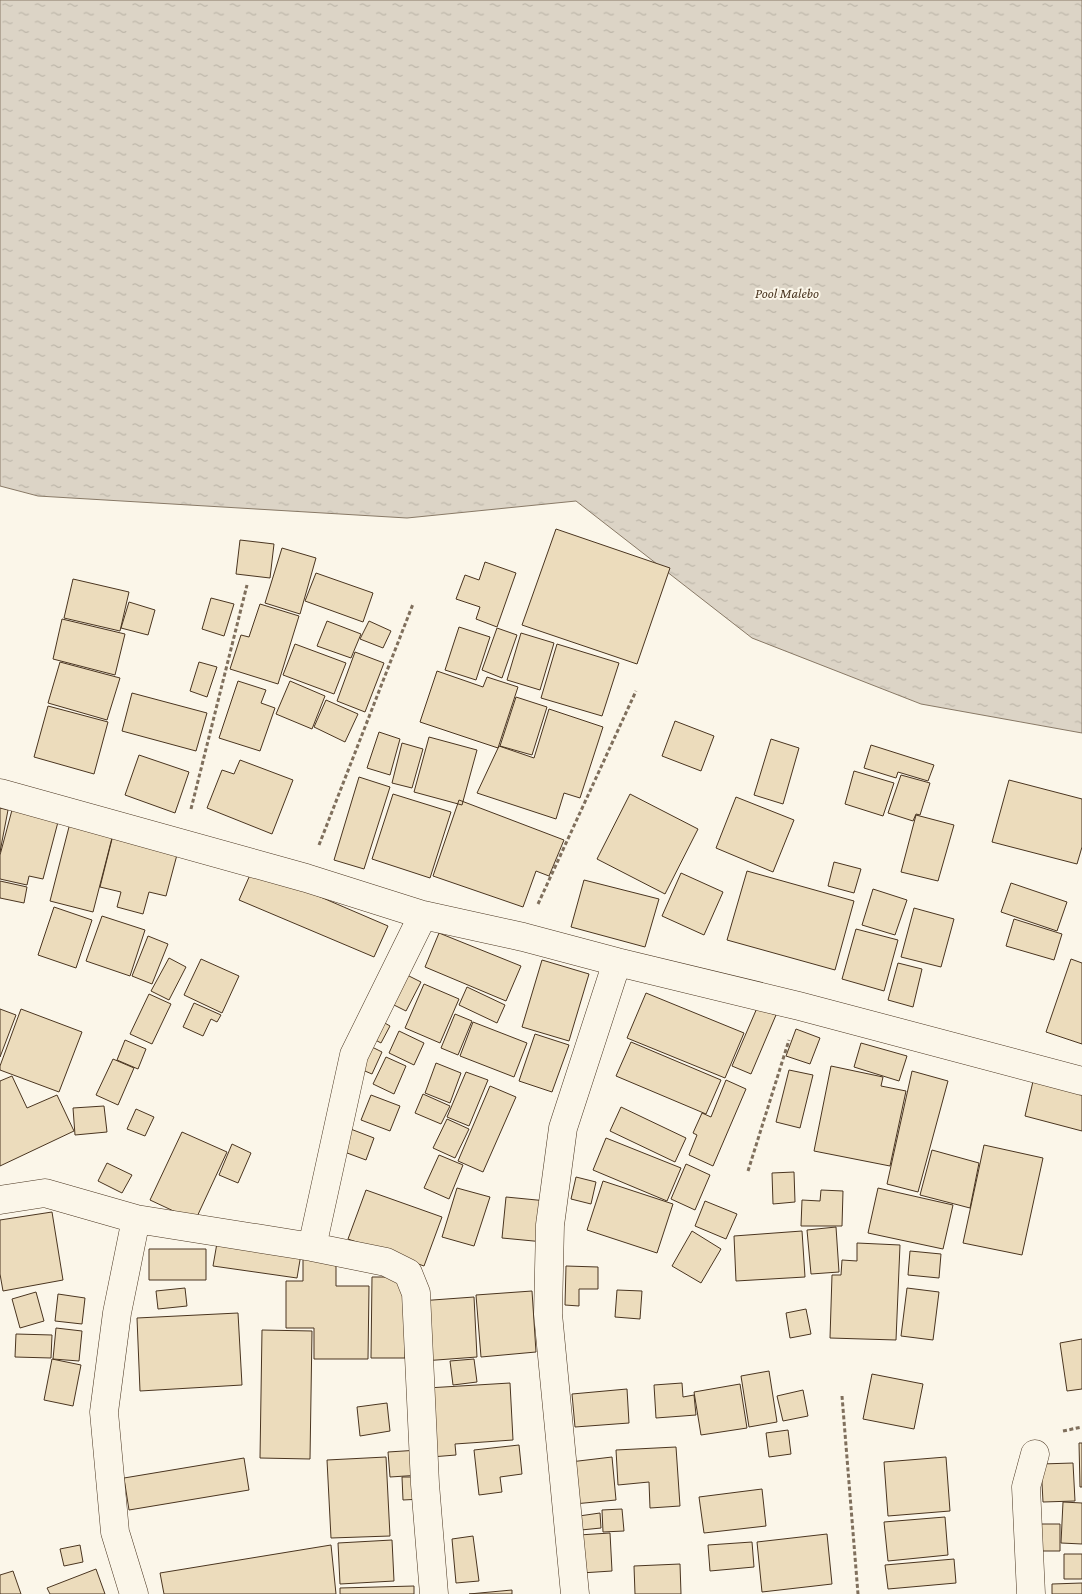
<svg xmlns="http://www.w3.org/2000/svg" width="1082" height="1594" viewBox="0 0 1082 1594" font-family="'Crimson Pro',serif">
	<defs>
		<pattern id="water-ripples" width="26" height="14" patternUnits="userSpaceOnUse" patternTransform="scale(1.25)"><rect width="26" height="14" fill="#dcd4c6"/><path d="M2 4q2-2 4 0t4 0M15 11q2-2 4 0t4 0" fill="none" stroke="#beb7aa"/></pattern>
	</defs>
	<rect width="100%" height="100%" fill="#fbf6e9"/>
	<path fill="url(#water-ripples)" stroke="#887966" d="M 0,0 L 1082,0 L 1082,733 L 921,704 L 752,638 L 576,501 L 407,518 L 38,496 L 0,486 Z"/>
	<path fill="#ecdcbc" stroke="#4a3520" d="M 556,529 L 670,568 L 637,664 L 522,625 Z
		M 240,540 L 274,544 L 270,578 L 236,574 Z
		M 282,548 L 316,558 L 300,614 L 265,603 Z
		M 485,562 L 516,573 L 497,627 L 476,619 L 480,607 L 456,599 L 465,575 L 479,580 Z
		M 316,573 L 373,593 L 363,622 L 305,601 Z
		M 73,579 L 129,592 L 120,631 L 64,618 Z
		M 211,598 L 234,604 L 224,636 L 202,629 Z
		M 129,602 L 155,610 L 148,635 L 121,628 Z
		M 260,604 L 299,616 L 278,684 L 230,669 L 241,635 L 249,637 Z
		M 62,619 L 125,634 L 115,675 L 53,659 Z
		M 327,621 L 361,634 L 351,658 L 317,646 Z
		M 369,621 L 391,631 L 383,648 L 360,639 Z
		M 459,627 L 490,637 L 476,680 L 445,670 Z
		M 497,628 L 517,635 L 502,678 L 482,670 Z
		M 521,633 L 554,643 L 540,690 L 507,680 Z
		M 295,644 L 346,663 L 334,694 L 283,675 Z
		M 557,644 L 619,663 L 602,716 L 541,698 Z
		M 355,652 L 384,663 L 365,712 L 337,701 Z
		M 60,662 L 120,678 L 107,720 L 48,703 Z
		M 199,662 L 217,667 L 207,697 L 190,691 Z
		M 437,671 L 483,687 L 487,677 L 518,687 L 498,748 L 420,722 Z
		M 238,681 L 266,690 L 261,703 L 275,708 L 260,751 L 219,738 Z
		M 290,681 L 325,696 L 312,729 L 276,714 Z
		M 132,693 L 207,713 L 196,751 L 122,731 Z
		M 516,697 L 547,707 L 532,755 L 500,746 Z
		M 326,700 L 358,714 L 345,742 L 314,727 Z
		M 48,706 L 108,722 L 94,774 L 34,757 Z
		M 549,709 L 603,727 L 580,798 L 564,793 L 556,819 L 477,793 L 499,746 L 534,758 Z
		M 675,721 L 714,736 L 701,771 L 662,756 Z
		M 379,732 L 400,739 L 390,775 L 367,768 Z
		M 429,737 L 477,750 L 462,805 L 414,792 Z
		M 771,739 L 799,748 L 783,804 L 754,795 Z
		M 402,743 L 423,749 L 412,788 L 392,783 Z
		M 871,745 L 934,765 L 928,781 L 898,772 L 896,778 L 864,768 Z
		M 139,755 L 189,772 L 175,813 L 125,795 Z
		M 240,760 L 293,780 L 272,834 L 207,808 L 222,770 L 234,774 Z
		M 854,771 L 894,783 L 883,816 L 845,804 Z
		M 901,775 L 930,783 L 920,815 L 916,814 L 913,821 L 888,813 Z
		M 359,777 L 390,787 L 364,869 L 334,860 Z
		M 1009,780 L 1082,799 L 1082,847 L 1077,864 L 992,842 Z
		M 393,794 L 451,812 L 430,878 L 372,859 Z
		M 630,794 L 698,829 L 665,894 L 597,859 Z
		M 736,797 L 794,820 L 773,872 L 716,848 Z
		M 459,800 L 564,840 L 549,876 L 536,871 L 523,907 L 433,876 Z
		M 0,808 L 8,810 L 0,852 Z
		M 12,810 L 58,822 L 43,879 L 29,876 L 27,885 L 0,879 L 0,855 Z
		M 916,815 L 954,825 L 938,881 L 901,872 Z
		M 70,823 L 113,834 L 93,912 L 50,901 Z
		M 113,835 L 178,851 L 166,896 L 149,892 L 143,914 L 117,907 L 121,892 L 100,887 Z
		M 834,862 L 861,869 L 854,893 L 828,886 Z
		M 253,868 L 388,926 L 374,957 L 239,900 Z
		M 747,871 L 854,901 L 835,970 L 727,940 Z
		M 681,873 L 723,892 L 704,935 L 662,916 Z
		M 584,880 L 659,899 L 645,947 L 571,927 Z
		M 0,881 L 27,887 L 24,903 L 0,898 Z
		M 1011,883 L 1067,902 L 1057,931 L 1001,912 Z
		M 873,889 L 907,900 L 895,935 L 862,925 Z
		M 54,907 L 92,920 L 76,968 L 38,955 Z
		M 914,908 L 954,919 L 941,967 L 901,957 Z
		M 102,916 L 145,930 L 130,976 L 86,961 Z
		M 1014,919 L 1062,934 L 1054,960 L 1006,946 Z
		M 856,929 L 898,940 L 884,991 L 842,979 Z
		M 439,933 L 521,966 L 506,1001 L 425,967 Z
		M 148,936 L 168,944 L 152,984 L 132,976 Z
		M 169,958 L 186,967 L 169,1000 L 151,991 Z
		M 201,959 L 239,976 L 222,1013 L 184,995 Z
		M 1071,959 L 1082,963 L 1082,1044 L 1046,1032 Z
		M 542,960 L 589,974 L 569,1041 L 522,1027 Z
		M 898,963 L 922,969 L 913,1007 L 888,1000 Z
		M 399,971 L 421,982 L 406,1011 L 384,1000 Z
		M 424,984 L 459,999 L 440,1043 L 405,1028 Z
		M 467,987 L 505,1005 L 497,1023 L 459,1005 Z
		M 646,993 L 744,1033 L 725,1078 L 627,1038 Z
		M 149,994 L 171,1004 L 152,1044 L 130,1034 Z
		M 194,1003 L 221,1015 L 217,1022 L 211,1019 L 203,1036 L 183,1027 Z
		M 757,1008 L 776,1015 L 751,1074 L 732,1066 Z
		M 0,1009 L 16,1015 L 0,1057 Z
		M 21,1009 L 82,1032 L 59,1092 L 0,1070 L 0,1066 Z
		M 455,1014 L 472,1021 L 458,1055 L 441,1048 Z
		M 376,1018 L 390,1026 L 381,1043 L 366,1035 Z
		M 473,1022 L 527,1043 L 514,1077 L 460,1056 Z
		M 796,1029 L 820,1038 L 810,1064 L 786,1056 Z
		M 399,1031 L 424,1043 L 414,1065 L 389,1053 Z
		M 535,1034 L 569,1045 L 552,1092 L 519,1081 Z
		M 125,1040 L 146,1049 L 138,1069 L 117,1060 Z
		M 631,1042 L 721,1080 L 706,1114 L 616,1076 Z
		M 364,1043 L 382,1052 L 372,1074 L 353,1066 Z
		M 861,1043 L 907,1056 L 899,1081 L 854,1067 Z
		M 386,1057 L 406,1066 L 394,1094 L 373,1084 Z
		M 113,1059 L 134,1068 L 118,1105 L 96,1095 Z
		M 436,1063 L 461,1073 L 450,1103 L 425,1093 Z
		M 831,1066 L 883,1077 L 881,1086 L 906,1091 L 890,1166 L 814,1151 Z
		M 789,1070 L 813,1075 L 800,1128 L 776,1122 Z
		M 912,1071 L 948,1081 L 918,1192 L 887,1184 Z
		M 466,1072 L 488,1080 L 469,1126 L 447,1117 Z
		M 12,1076 L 27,1108 L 57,1095 L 74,1131 L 0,1166 L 0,1081 Z
		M 1034,1077 L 1082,1089 L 1082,1131 L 1025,1116 Z
		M 726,1080 L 746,1089 L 713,1166 L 689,1155 L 697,1135 L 693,1133 L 702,1113 L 711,1117 Z
		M 490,1086 L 516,1097 L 483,1172 L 458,1161 Z
		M 423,1094 L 450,1106 L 441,1124 L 415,1113 Z
		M 371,1095 L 400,1106 L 390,1131 L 361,1120 Z
		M 104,1106 L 107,1132 L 75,1135 L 73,1108 Z
		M 621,1107 L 686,1138 L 675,1162 L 610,1131 Z
		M 136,1109 L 154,1117 L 145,1136 L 127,1129 Z
		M 447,1119 L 469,1129 L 455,1158 L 433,1148 Z
		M 348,1128 L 374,1138 L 366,1160 L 339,1150 Z
		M 182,1132 L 227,1152 L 195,1221 L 150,1200 Z
		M 606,1138 L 681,1168 L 667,1201 L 593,1170 Z
		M 232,1144 L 251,1153 L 238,1183 L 219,1175 Z
		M 984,1145 L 1043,1158 L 1022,1255 L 963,1243 Z
		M 932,1150 L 979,1163 L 970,1208 L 920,1195 Z
		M 439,1155 L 463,1165 L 449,1199 L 424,1188 Z
		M 107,1163 L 132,1175 L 122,1193 L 98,1181 Z
		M 686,1164 L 710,1175 L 695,1210 L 671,1199 Z
		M 794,1172 L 795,1202 L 773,1204 L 772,1173 Z
		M 576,1177 L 596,1182 L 591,1204 L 571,1199 Z
		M 603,1181 L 673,1204 L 657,1253 L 587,1230 Z
		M 457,1188 L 490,1197 L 474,1246 L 442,1237 Z
		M 878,1188 L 953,1205 L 943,1249 L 868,1233 Z
		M 366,1190 L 442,1217 L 424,1266 L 348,1239 Z
		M 821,1190 L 843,1191 L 842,1226 L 801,1226 L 802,1200 L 820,1201 Z
		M 506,1197 L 547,1201 L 544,1242 L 502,1238 Z
		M 705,1201 L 737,1214 L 726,1239 L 695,1226 Z
		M 52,1212 L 63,1280 L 3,1291 L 0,1274 L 0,1220 Z
		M 836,1227 L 839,1272 L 811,1274 L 807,1230 Z
		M 692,1231 L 721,1249 L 701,1283 L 672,1266 Z
		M 802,1231 L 805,1277 L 736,1281 L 734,1236 Z
		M 217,1243 L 301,1254 L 297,1278 L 213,1266 Z
		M 857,1243 L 900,1245 L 896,1340 L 830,1338 L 832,1275 L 841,1275 L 842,1260 L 857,1261 Z
		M 149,1249 L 206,1249 L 206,1280 L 149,1280 Z
		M 910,1251 L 941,1254 L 939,1278 L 908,1275 Z
		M 303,1257 L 336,1257 L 336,1286 L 369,1286 L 368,1359 L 314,1359 L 314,1328 L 286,1328 L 286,1281 L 303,1281 Z
		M 566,1266 L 598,1267 L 598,1289 L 579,1289 L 579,1306 L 565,1305 Z
		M 372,1277 L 405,1277 L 405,1358 L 371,1358 Z
		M 185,1288 L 187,1306 L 158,1309 L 156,1291 Z
		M 907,1288 L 939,1292 L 933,1340 L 901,1336 Z
		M 617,1290 L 642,1291 L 640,1319 L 615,1317 Z
		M 532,1291 L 536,1352 L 481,1357 L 476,1295 Z
		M 36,1292 L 44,1321 L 20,1328 L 12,1299 Z
		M 58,1294 L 85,1298 L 82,1324 L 55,1321 Z
		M 474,1297 L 477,1357 L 423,1361 L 419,1301 Z
		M 806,1309 L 811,1334 L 790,1338 L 786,1313 Z
		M 238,1313 L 242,1385 L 140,1391 L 137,1318 Z
		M 56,1328 L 82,1331 L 79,1361 L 53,1359 Z
		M 262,1330 L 312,1331 L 310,1459 L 260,1458 Z
		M 16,1334 L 52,1335 L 51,1358 L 15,1357 Z
		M 1082,1339 L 1082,1389 L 1067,1391 L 1060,1343 Z
		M 52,1359 L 81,1365 L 73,1406 L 44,1400 Z
		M 474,1359 L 477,1382 L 453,1385 L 450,1361 Z
		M 769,1371 L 777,1422 L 749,1427 L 741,1376 Z
		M 872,1374 L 923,1384 L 914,1429 L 863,1419 Z
		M 510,1383 L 513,1440 L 455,1444 L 456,1455 L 431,1457 L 427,1388 Z
		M 682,1383 L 683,1397 L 694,1395 L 696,1415 L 656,1418 L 654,1385 Z
		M 740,1384 L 747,1428 L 701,1435 L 694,1392 Z
		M 627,1389 L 629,1423 L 575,1427 L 572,1394 Z
		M 803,1390 L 808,1416 L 783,1421 L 777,1396 Z
		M 387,1403 L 390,1431 L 360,1436 L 357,1407 Z
		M 788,1430 L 791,1454 L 769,1457 L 766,1433 Z
		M 1079,1443 L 1082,1443 L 1082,1487 L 1080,1487 Z
		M 519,1445 L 522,1474 L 500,1477 L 502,1492 L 479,1495 L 474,1450 Z
		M 676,1447 L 680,1506 L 650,1508 L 649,1482 L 618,1485 L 616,1450 Z
		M 419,1450 L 421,1475 L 390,1477 L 388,1452 Z
		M 386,1457 L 390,1536 L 331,1538 L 327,1460 Z
		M 612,1457 L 616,1500 L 574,1504 L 570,1462 Z
		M 946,1457 L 950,1511 L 888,1516 L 884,1462 Z
		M 244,1458 L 249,1490 L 129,1510 L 124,1478 Z
		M 1073,1463 L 1075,1501 L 1043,1502 L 1041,1464 Z
		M 402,1477 L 422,1477 L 422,1499 L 403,1500 Z
		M 762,1489 L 766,1526 L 704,1533 L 699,1497 Z
		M 1063,1502 L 1082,1503 L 1082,1544 L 1061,1543 Z
		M 622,1509 L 624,1531 L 603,1532 L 602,1510 Z
		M 600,1513 L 601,1528 L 581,1530 L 579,1516 Z
		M 945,1517 L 948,1555 L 888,1561 L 884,1522 Z
		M 1033,1524 L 1060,1524 L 1060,1551 L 1032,1551 Z
		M 610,1533 L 612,1571 L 581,1573 L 579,1535 Z
		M 827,1534 L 832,1584 L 762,1592 L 757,1542 Z
		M 473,1536 L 479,1581 L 456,1583 L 452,1539 Z
		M 392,1540 L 394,1581 L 340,1584 L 338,1543 Z
		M 752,1542 L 754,1567 L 710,1571 L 708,1545 Z
		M 80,1545 L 83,1562 L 64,1566 L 60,1549 Z
		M 331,1545 L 336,1594 L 164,1594 L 160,1573 Z
		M 1064,1554 L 1082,1554 L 1082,1579 L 1064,1579 Z
		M 954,1559 L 956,1583 L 888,1589 L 885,1565 Z
		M 680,1564 L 681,1594 L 635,1594 L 634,1566 Z
		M 96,1569 L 105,1594 L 50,1594 L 47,1588 Z
		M 13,1571 L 21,1594 L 0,1594 L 0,1575 Z
		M 1082,1583 L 1082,1594 L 1052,1594 L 1052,1584 Z
		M 414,1586 L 414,1594 L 340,1594 L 340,1588 Z
		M 512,1590 L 512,1594 L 469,1594 Z"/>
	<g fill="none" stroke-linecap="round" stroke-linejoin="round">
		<g stroke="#4a3520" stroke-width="29">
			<path id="minor" d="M 0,793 L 306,878 L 423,915 L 523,937 L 617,962 L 799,1006 L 1082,1081
				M 0,1200 L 45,1193 L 136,1219 L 312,1247 L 386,1262 L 408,1273 L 416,1293 L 425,1484 L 434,1594
				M 312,1247 L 354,1055 L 423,915
				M 134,1594 L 115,1532 L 104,1412 L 117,1313 L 136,1219
				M 575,1594 L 548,1314 L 550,1225 L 563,1128 L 617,962
				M 1031,1594 L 1026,1487 L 1035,1454"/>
		</g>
		<path stroke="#7f6f5c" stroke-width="3" stroke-dasharray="4 2.5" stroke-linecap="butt" d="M 191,809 L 247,585
			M 319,845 L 413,604
			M 538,904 L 636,691
			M 748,1171 L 789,1040
			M 842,1396 L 858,1594
			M 1063,1431 L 1082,1427"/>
		<use href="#minor" stroke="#fbf6e9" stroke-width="28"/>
	</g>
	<g text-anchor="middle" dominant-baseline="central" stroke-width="4" stroke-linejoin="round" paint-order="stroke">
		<g font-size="14" font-style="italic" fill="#4a3520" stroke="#fbf6e9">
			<text x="787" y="293">Pool Malebo</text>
		</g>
	</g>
</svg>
